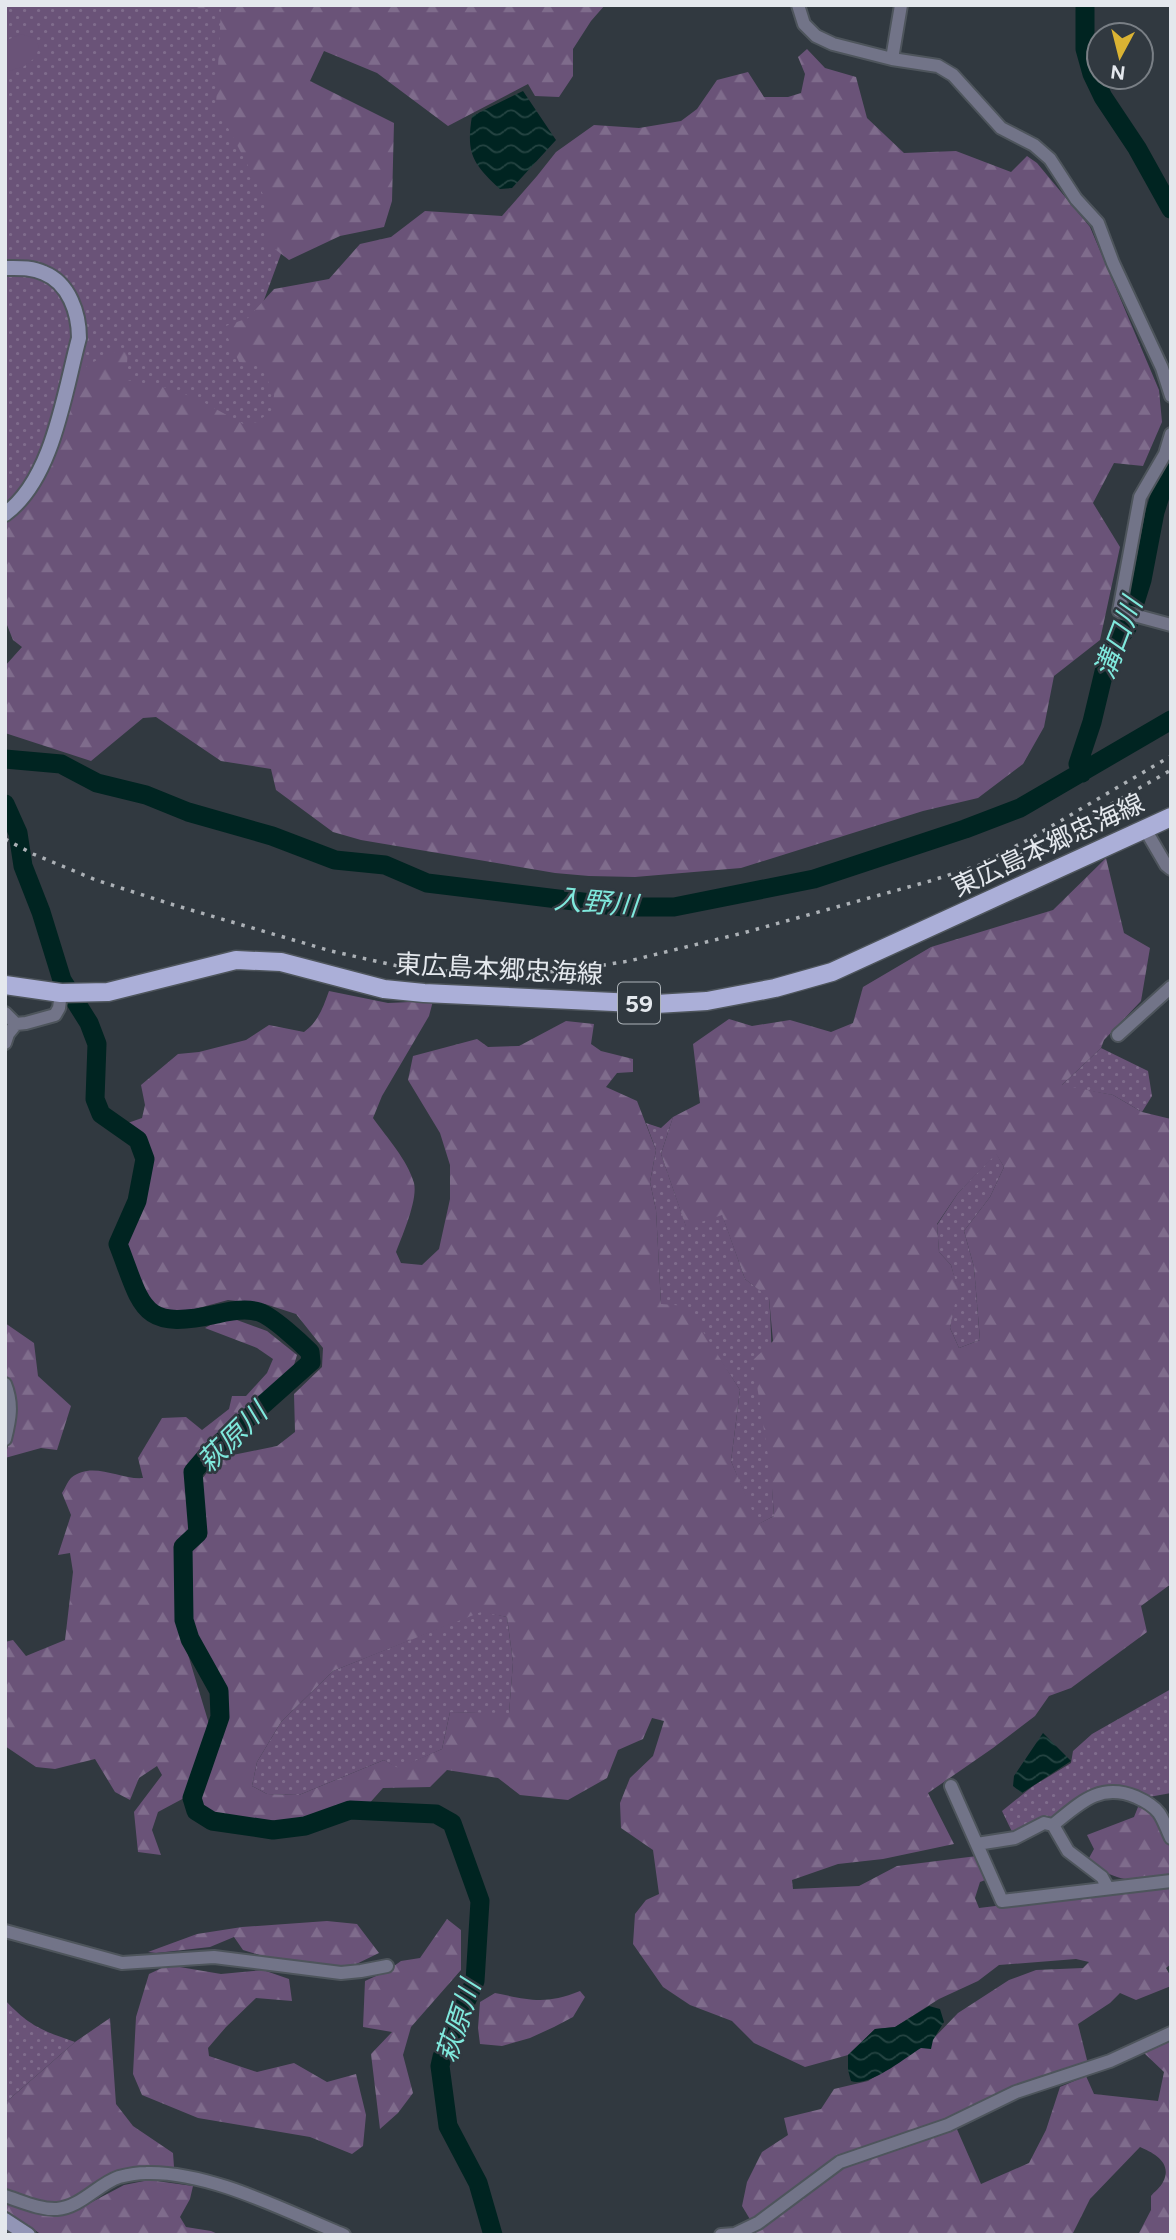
<svg xmlns="http://www.w3.org/2000/svg" width="1176" height="2240" viewBox="0 0 1176 2240" font-family="Figtree,'Noto Sans JP',sans-serif">
	<defs>
		<pattern id="grass-dots" width="8" height="8" patternUnits="userSpaceOnUse" patternTransform="scale(1.75)"><rect width="8" height="8" fill="#6a5378"/><path d="M2 2h.1M6 6h.1" fill="none" stroke="#7f6c8c" stroke-width="1.8" stroke-linecap="round"/></pattern>
		<pattern id="forest-firs" width="22" height="20" patternUnits="userSpaceOnUse" patternTransform="scale(1.75)"><rect width="22" height="20" fill="#6a5378"/><path d="M5 1l3.5 6h-7zM16 11l3.5 6h-7z" fill="#7f6c8c"/></pattern>
		<pattern id="water-waves" width="16" height="10" patternUnits="userSpaceOnUse" patternTransform="scale(1.75)"><rect width="16" height="10" fill="#002421"/><path d="M0 5q4-4 8 0t8 0" fill="none" stroke="#254442"/></pattern>
	</defs>
	<rect width="100%" height="100%" fill="#313940"/>
	<path fill="url(#grass-dots)" d="M 5,5 L 243,5 L 292,224 L 250,338 L 293,403 L 258,434 L 27,522 L 5,527 Z
		M 1101,1048 L 1148,1071 L 1152,1096 L 1142,1112 L 1113,1095 L 1061,1086 Z
		M 673,1117 L 661,1154 L 686,1226 L 722,1214 L 745,1279 L 769,1297 C 775,1370 768,1443 774,1516 L 757,1525 L 731,1461 L 740,1390 L 717,1355 L 675,1307 L 661,1305 L 656,1210 L 650,1182 L 656,1150 L 646,1123 L 661,1128 Z
		M 996,1153 L 1004,1167 L 990,1197 L 964,1231 L 974,1267 L 980,1340 L 959,1348 L 950,1328 L 957,1288 L 951,1265 L 939,1252 L 937,1225 L 958,1193 Z
		M 481,1611 L 507,1617 L 513,1662 L 509,1714 L 450,1712 L 442,1749 L 398,1769 L 384,1760 L 299,1795 L 267,1794 L 252,1786 L 257,1762 L 281,1722 L 333,1671 Z
		M 1171,1689 L 1171,1793 L 1149,1797 L 1127,1787 L 1084,1798 L 1053,1825 L 1015,1838 L 1002,1811 L 1033,1786 L 1071,1763 L 1073,1751 L 1092,1734 Z
		M 5,2000 C 29,2026 43,2031 75,2042 L 5,2103 Z"/>
	<path fill="url(#forest-firs)" fill-rule="evenodd" d="M 116,5 L 605,5 L 591,21 L 573,49 L 573,76 L 559,97 L 535,96 L 528,84 L 448,126 L 377,73 L 324,51 L 310,81 L 394,123 L 392,201 L 384,227 L 340,236 L 289,260 L 267,243 L 267,202 L 216,105 L 221,9 Z
		M 807,49 L 825,68 L 856,77 L 867,118 L 904,153 L 956,151 L 1011,172 L 1027,156 L 1037,163 L 1090,227 L 1159,390 L 1162,422 L 1143,466 L 1114,463 L 1093,503 L 1120,547 L 1100,640 L 1054,676 L 1044,727 L 1023,764 L 978,798 L 923,811 L 741,868 L 635,877 L 589,876 L 555,873 L 361,840 L 333,832 L 276,790 L 271,769 L 221,761 L 156,717 L 143,718 L 91,761 L 5,733 L 5,666 L 22,647 L 13,640 L 5,620 L 5,521 C 55,489 61,426 76,373 L 105,355 L 128,348 L 126,380 L 173,389 L 203,402 L 245,425 L 257,422 L 272,410 L 274,395 L 262,367 L 239,362 L 223,327 L 248,318 L 274,289 L 329,279 L 360,244 L 391,237 L 425,211 L 502,216 L 537,176 L 556,152 L 594,125 L 639,128 L 681,121 L 697,109 L 717,80 L 748,72 L 764,97 L 788,97 L 801,93 L 805,74 L 798,57 Z
		M 1106,858 L 1124,933 L 1150,948 L 1141,1001 L 1104,1040 L 1101,1048 L 1062,1085 L 1113,1095 L 1142,1112 L 1171,1119 L 1171,1584 L 1141,1606 L 1147,1632 L 1071,1688 L 1049,1696 L 1035,1716 L 993,1748 L 928,1793 L 954,1844 L 883,1859 L 838,1864 L 792,1880 L 793,1889 L 859,1886 L 897,1866 L 977,1856 L 988,1879 L 980,1882 L 975,1898 L 979,1908 L 1171,1885 L 1171,1964 L 1166,1968 L 1171,1977 L 1171,1986 L 1136,2000 L 1120,1993 L 1110,2003 L 1078,2024 L 1088,2064 L 1015,2085 L 947,2119 L 840,2157 L 751,2221 L 742,2206 L 747,2182 L 762,2152 L 788,2135 L 784,2118 L 821,2109 L 834,2089 L 868,2081 L 932,2040 L 958,2013 L 1009,1980 L 1036,1970 L 1083,1968 L 1089,1962 L 1076,1959 L 999,1965 L 978,1981 L 939,1999 L 895,2027 L 875,2029 L 848,2055 L 805,2067 L 754,2043 L 732,2021 L 690,2005 L 663,1987 L 633,1944 L 635,1914 L 646,1900 L 659,1894 L 653,1850 L 621,1828 L 620,1803 L 630,1778 L 653,1756 L 664,1721 L 652,1718 L 643,1739 L 618,1750 L 607,1778 L 568,1800 L 520,1795 L 498,1778 L 447,1770 L 430,1787 L 383,1788 L 367,1806 L 343,1807 L 305,1823 L 272,1828 L 213,1819 L 198,1808 L 196,1796 L 224,1718 L 223,1691 L 190,1633 L 185,1617 L 187,1580 L 185,1549 L 202,1536 L 202,1479 L 218,1458 L 277,1446 L 295,1432 L 294,1394 L 322,1367 L 323,1348 L 296,1314 L 265,1304 L 228,1300 L 173,1315 L 158,1310 L 143,1297 L 119,1245 C 132,1217 159,1167 139,1139 C 136,1134 128,1129 122,1125 L 142,1118 L 145,1105 L 141,1085 L 178,1054 L 199,1052 L 246,1040 L 269,1025 L 304,1032 C 319,1021 323,1007 329,991 L 388,1003 L 433,1001 L 429,1016 L 382,1096 L 373,1118 C 387,1138 407,1159 414,1183 C 418,1200 402,1236 396,1252 L 401,1263 L 422,1265 L 439,1249 L 450,1199 L 450,1165 L 440,1133 L 408,1080 L 413,1056 L 477,1039 L 488,1047 L 519,1046 L 566,1021 L 594,1024 L 591,1044 L 601,1051 L 633,1059 L 633,1072 L 617,1073 L 606,1087 L 637,1101 L 656,1150 L 650,1182 L 656,1210 L 661,1304 L 687,1306 L 740,1390 L 731,1461 L 758,1524 L 774,1516 L 771,1475 L 753,1360 L 773,1341 L 769,1298 L 745,1279 L 722,1215 L 686,1227 L 661,1154 L 673,1117 L 700,1103 L 693,1044 L 729,1019 L 752,1026 L 790,1020 L 831,1032 L 853,1023 L 863,987 L 931,947 L 1053,910 ZM 996,1154 L 1004,1167 L 990,1197 L 964,1231 L 974,1267 L 980,1340 L 959,1348 L 950,1328 L 958,1289 L 951,1265 L 939,1252 L 937,1224 L 958,1193 ZM 481,1612 L 507,1617 L 513,1662 L 509,1713 L 450,1712 L 442,1749 L 398,1768 L 384,1760 L 299,1795 L 267,1794 L 252,1786 L 257,1762 L 281,1722 L 333,1671 Z
		M 226,1316 L 267,1331 L 297,1355 L 291,1375 L 211,1440 L 187,1471 L 193,1532 L 177,1548 L 177,1618 L 209,1724 L 186,1797 L 158,1812 L 152,1830 L 161,1855 L 138,1852 L 134,1812 L 162,1775 L 157,1766 L 139,1778 L 130,1800 L 115,1792 L 95,1759 L 55,1769 L 36,1767 L 5,1746 L 5,1642 L 13,1640 L 26,1656 L 65,1640 L 73,1572 L 70,1553 L 58,1555 L 71,1515 L 62,1493 C 65,1489 67,1482 71,1478 C 92,1460 120,1480 143,1478 L 138,1458 L 162,1418 L 186,1417 L 202,1430 L 229,1409 L 232,1396 L 246,1396 L 267,1373 L 273,1359 L 257,1348 L 205,1328 Z
		M 5,1323 L 34,1343 L 38,1376 L 71,1406 L 57,1450 L 41,1448 L 5,1458 L 14,1420 L 10,1385 L 5,1376 Z
		M 1138,1807 L 1153,1811 L 1171,1844 L 1171,1878 C 1139,1882 1112,1884 1089,1858 L 1094,1849 L 1087,1835 L 1134,1817 Z
		M 447,1919 L 461,1930 L 461,1970 L 411,2027 L 403,2055 L 413,2093 L 398,2113 L 380,2129 L 371,2054 L 392,2032 L 363,2027 L 365,1981 L 387,1971 L 401,1961 L 420,1958 Z
		M 327,1921 L 357,1924 L 379,1953 L 348,1968 L 286,1963 L 243,1950 L 234,1937 L 210,1947 L 156,1953 L 148,1952 L 197,1934 L 242,1927 Z
		M 168,1965 L 221,1974 L 263,1970 L 289,1979 L 292,2001 L 256,1998 L 226,2027 L 208,2048 L 209,2056 L 257,2072 L 294,2063 L 327,2082 L 356,2074 L 366,2115 L 363,2146 L 352,2154 L 310,2137 L 198,2118 L 142,2095 L 133,2074 L 136,2017 L 149,1974 Z
		M 580,1991 L 585,1997 L 573,2017 L 554,2027 L 530,2038 L 502,2046 L 480,2044 L 478,2028 L 480,2002 L 495,1993 C 530,2000 545,2005 580,1991 Z
		M 110,2018 L 116,2104 L 133,2126 L 173,2153 L 174,2167 L 144,2169 L 60,2206 L 38,2203 L 5,2192 L 5,2103 L 75,2042 Z
		M 1171,2037 L 1171,2235 L 1138,2235 L 1151,2210 L 1151,2196 C 1154,2192 1161,2187 1163,2182 C 1173,2163 1154,2153 1140,2147 L 1090,2199 L 1072,2235 L 752,2235 L 841,2169 L 956,2127 L 981,2184 L 1029,2163 L 1046,2130 L 1060,2087 L 1086,2076 L 1094,2094 L 1158,2101 L 1164,2072 L 1143,2052 Z
		M 149,2180 L 193,2186 L 190,2199 L 180,2217 L 186,2227 L 211,2231 L 220,2235 L 42,2235 L 5,2210 L 8,2201 L 47,2212 L 75,2211 L 124,2185 Z"/>
	<path fill="#6a5378" d="M 21,34 L 34,38 L 39,46 L 36,57 L 23,67 L 5,72 L 5,41 Z"/>
	<path fill="url(#water-waves)" d="M 523,91 L 556,140 L 512,188 L 500,189 C 472,163 466,153 472,116 Z
		M 1043,1733 L 1071,1761 L 1022,1793 L 1013,1786 L 1014,1776 Z
		M 929,2006 L 940,2009 L 944,2022 L 933,2040 L 931,2049 L 921,2048 C 905,2058 868,2088 851,2081 L 848,2070 L 848,2055 L 875,2029 L 895,2027 Z"/>
	<g fill="none" stroke-linecap="round" stroke-linejoin="round">
		<path stroke="#002421" stroke-width="19" d="M 1085,5 L 1085,49 L 1092,74 L 1103,97 L 1137,148 L 1171,209
			M 5,759 L 61,764 L 97,783 L 146,795 L 188,812 L 272,836 L 335,860 L 385,865 L 427,883 L 623,907 L 674,907 L 814,879 L 965,829 L 1020,808 L 1171,720
			M 1082,773 L 1078,764 L 1092,722 L 1109,651 L 1127,628 L 1142,580 L 1155,512 L 1171,461
			M 5,804 L 18,833 L 23,866 L 41,912 L 62,980 L 89,1023 L 97,1044 L 95,1099 L 101,1114 L 138,1140 L 145,1159 L 137,1201 L 118,1244 C 143,1308 140,1331 217,1314 C 229,1311 247,1308 259,1312 C 272,1316 300,1342 310,1352 L 311,1362 L 210,1452 L 193,1472 L 198,1533 L 183,1547 L 184,1620 L 190,1639 L 219,1691 L 220,1717 L 192,1798 L 196,1811 L 212,1821 L 273,1830 L 305,1826 L 350,1810 L 436,1814 L 452,1823 L 480,1901 L 475,1981 L 442,2057 L 440,2066 L 448,2126 L 478,2183 L 493,2235"/>
		<g stroke="#4e555c" stroke-width="16">
			<path id="street" d="M 798,5 L 804,24 L 816,36 L 833,44 L 892,59 L 938,66 L 953,75 L 1001,128 L 1034,145 L 1050,159 L 1076,199 L 1098,223 L 1113,263 L 1162,368 L 1171,396
				M 892,59 L 901,5
				M 1171,434 L 1165,454 L 1140,497 L 1119,611 L 1171,625
				M 1145,829 L 1166,865 L 1171,869
				M 5,1013 L 16,1024
				M 1118,1035 L 1171,987
				M 5,1043 L 8,1034 L 16,1024 L 26,1023 L 55,1015 L 59,1008 L 61,993
				M 5,1384 C 13,1404 10,1419 5,1439
				M 951,1786 L 1002,1901 L 1171,1881
				M 977,1844 L 1015,1838 L 1044,1823 L 1053,1825
				M 1108,1888 L 1102,1877 L 1068,1851 L 1053,1825 C 1080,1803 1100,1782 1136,1797 C 1145,1801 1153,1805 1159,1813 C 1164,1820 1167,1830 1171,1838
				M 5,1931 L 122,1963 L 214,1957 L 341,1973 L 361,1971 L 387,1966
				M 5,2196 C 21,2201 40,2210 57,2209 C 81,2207 98,2184 119,2177 C 127,2175 138,2173 146,2173 C 210,2171 285,2211 344,2235
				M 721,2235 L 735,2234 L 758,2223 L 840,2162 L 948,2125 L 1016,2092 L 1110,2061 L 1171,2033"/>
		</g>
		<g stroke="#4e555c" stroke-width="18">
			<path id="secondary" d="M 5,268 C 18,268 32,267 44,273 C 69,283 79,313 79,338 C 64,394 53,479 5,514
				M 5,2220 L 28,2235"/>
		</g>
		<g stroke="#4e555c" stroke-width="21">
			<path id="primary" d="M 5,985 L 61,993 L 108,992 L 236,960 L 281,962 L 384,989 L 424,993 L 656,1004 L 707,1001 L 775,988 L 832,972 L 1171,817"/>
		</g>
		<use href="#street" stroke="#727488" stroke-width="12"/>
		<use href="#secondary" stroke="#9295b6" stroke-width="14"/>
		<use href="#primary" stroke="#abafd8" stroke-width="18"/>
		<path stroke="#acb1b6" stroke-width="3.5" stroke-dasharray="3.5 7" stroke-linecap="butt" d="M 5,839 L 33,854 L 96,880 L 174,905 L 331,951 L 411,969 L 494,974 L 566,971 L 629,961 L 743,933 L 930,881 L 980,865 L 1033,837 L 1171,756
			M 1010,860 L 1036,847 L 1171,770"/>
	</g>
	<g text-anchor="middle" dominant-baseline="central" stroke-width="5" stroke-linejoin="round" paint-order="stroke">
		<rect fill="#313940" stroke="#aeb4b9" stroke-width="2" x="618" y="982.5" width="42" height="41" rx="5"/>
		<g font-size="24" font-weight="bold" fill="#e4e8ed">
			<text x="639" y="1003">59</text>
		</g>
		<g font-size="26" fill="#e4e8ed" stroke="#313940">
			<text transform="translate(1048 845) rotate(-25)">東広島本郷忠海線</text>
			<text transform="translate(499 969) rotate(3)">東広島本郷忠海線</text>
		</g>
		<g font-size="28" font-style="italic" fill="#7fe8dc" stroke="#313940">
			<text transform="translate(1118 638) rotate(-69)">溝口川</text>
			<text transform="translate(596 902) rotate(5)">入野川</text>
			<text transform="translate(232 1437) rotate(-45)">萩原川</text>
			<text transform="translate(458 2021) rotate(-72)">萩原川</text>
		</g>
	</g>
	<rect width="1176" height="2240" fill="none" stroke="#e4e8ed" stroke-width="14"/>
	<g transform="translate(1120 56) rotate(187)"><circle r="33" fill="#313940" stroke="#797f85" stroke-width="2"/>
	<path d="M0-5L12 26L0 18L-12 26Z" fill="#dab333"/>
	<text y="-10" font-size="19" font-weight="bold" text-anchor="middle" fill="#e4e8ed">N</text>
	</g>
</svg>
